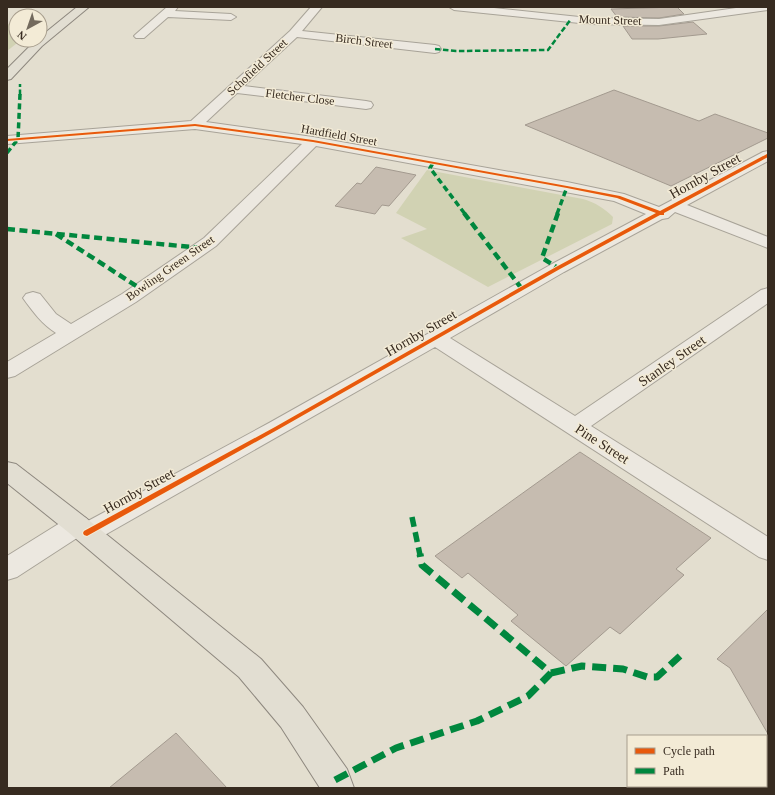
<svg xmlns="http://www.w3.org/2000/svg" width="775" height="795" viewBox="0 0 775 795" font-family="'Times New Roman',serif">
	<rect width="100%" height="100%" fill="#e3decf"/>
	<path fill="#d1d2b3" d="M 16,18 L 16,40 L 21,40 L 7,51 L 7,25 Z
		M 427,170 L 583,199 C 596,203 604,208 613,217 L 612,224 L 488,287 L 401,238 L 427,229 L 396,213 Z"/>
	<path fill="#c6bcb0" stroke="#a39a8f" d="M 677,7 L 684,14 L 659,18 L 617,17 L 611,9 Z
		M 693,22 L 707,34 L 658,39 L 632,39 L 623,26 L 659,26 Z
		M 614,90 L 699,121 L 715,114 L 768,133 L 768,138 L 671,186 L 525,125 Z
		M 376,167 L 416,175 L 389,206 L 382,205 L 375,214 L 335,206 L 357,183 L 361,184 Z
		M 580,452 L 711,538 L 676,569 L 684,575 L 620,634 L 610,627 L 566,666 L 511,621 L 518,615 L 468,573 L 462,578 L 435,556 Z
		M 768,609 L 768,734 L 730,668 L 717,659 Z
		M 176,733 L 227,788 L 109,788 Z"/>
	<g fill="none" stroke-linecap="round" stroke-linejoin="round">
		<g stroke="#a8a398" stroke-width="2">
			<path id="street" d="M 167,7 L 178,7 L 175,11 L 231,14 L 236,17 L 231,20 L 168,17 L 144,38 L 136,38 L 134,36 L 136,34 Z
				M 311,7 L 322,7 L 302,31 L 435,45 L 439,46 L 441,49 L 439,52 L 435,53 L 297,37 L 244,86 L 366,101 L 371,102 L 373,105 L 371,108 L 366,109 L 237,93 L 206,122 L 313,137 L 567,182 L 624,194 L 659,207 L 763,152 L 768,151 L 768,161 L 687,205 L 768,237 L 768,248 L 675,212 L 668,218 L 662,219 L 564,272 L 450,338 L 575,416 L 761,290 L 768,288 L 768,303 L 591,426 L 768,537 L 768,560 L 759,557 L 435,347 L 96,540 L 87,543 L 78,540 L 77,538 L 17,577 L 7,580 L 7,556 L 68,518 L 77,515 L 86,518 L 88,521 L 269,423 L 552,264 L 646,214 L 614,201 L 316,146 L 216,246 L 136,302 L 15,376 L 7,378 L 7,362 L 56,333 C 42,324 33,312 23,298 L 26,294 L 33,292 L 40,294 L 56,314 L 71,324 L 122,294 L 204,238 L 302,144 L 195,129 L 7,144 L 7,136 L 191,121 L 290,31 Z
				M 449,7 L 485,7 L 589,18 L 659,19 L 743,7 L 768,7 L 768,10 L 659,25 L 589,24 L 454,10 Z"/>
		</g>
		<g stroke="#8e887f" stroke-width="2">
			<path id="primary" d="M 77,7 L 89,7 L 42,46 L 11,79 L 7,80 L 7,69 L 34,42 L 40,40 L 40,37 Z
				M 7,462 L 16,464 L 86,518 L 261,659 L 303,707 L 347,769 L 354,788 L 320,788 L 281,727 L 239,677 L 68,532 L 7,483 Z"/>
		</g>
		<use href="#street" fill="#ece8e0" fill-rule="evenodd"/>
		<use href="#primary" fill="#e2ded2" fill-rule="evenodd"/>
		<path stroke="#00873e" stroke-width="2.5" stroke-dasharray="5.5 2.5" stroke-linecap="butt" d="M 435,49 L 456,51 L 548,50 L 571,19
			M 20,95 L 20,84"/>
		<path stroke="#00873e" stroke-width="3.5" stroke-dasharray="6 3.5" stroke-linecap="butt" d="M 7,153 L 18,139 L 20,94
			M 433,163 L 430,168 L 465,214
			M 557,214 L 567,187"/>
		<path stroke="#00873e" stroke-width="4.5" stroke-dasharray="8 4.5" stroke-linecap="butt" d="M 464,213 L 522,289
			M 558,213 L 542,258 L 558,268
			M 7,229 L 201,248
			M 56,234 L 141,289"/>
		<path stroke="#00873e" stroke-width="5.5" stroke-dasharray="10 5.5" stroke-linecap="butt" d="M 412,517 L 420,555"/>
		<path stroke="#00873e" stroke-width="7" stroke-dasharray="14 7" stroke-linecap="butt" d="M 551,673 L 582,666 L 623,669 L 647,677 L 657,677 L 680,656
			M 335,780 L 396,748 L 477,721 L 528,696 L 551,673 L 422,565 L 420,554"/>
		<g stroke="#f3ebd6" stroke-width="2">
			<path id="cycleway" d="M 195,124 L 313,140 L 567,186 L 620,196 L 660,211 L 767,154 L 768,154 L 768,157 L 664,213 L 664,215 L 660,215 L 560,269 L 279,429 L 87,536 L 84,535 L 83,533 L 84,531 L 275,427 L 556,267 L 656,213 L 617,198 L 567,188 L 313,142 L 195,126 L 7,141 L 7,139 Z"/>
		</g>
		<use href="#cycleway" fill="#e8590c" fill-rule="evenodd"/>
	</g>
	<g text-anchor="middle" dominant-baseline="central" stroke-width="3" stroke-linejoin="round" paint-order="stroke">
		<g font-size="12" fill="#372b20" stroke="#f3ebd6">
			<text transform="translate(610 20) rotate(2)">Mount Street</text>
			<text transform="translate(364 41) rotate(7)">Birch Street</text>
			<text transform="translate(257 67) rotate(-43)">Schofield Street</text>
			<text transform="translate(300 97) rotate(7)">Fletcher Close</text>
			<text transform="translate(339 135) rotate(10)">Hardfield Street</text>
			<text transform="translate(170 268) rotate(-35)">Bowling Green Street</text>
		</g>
		<g font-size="14" fill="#372b20" stroke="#f3ebd6">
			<text transform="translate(705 176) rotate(-29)">Hornby Street</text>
			<text transform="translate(421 333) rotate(-30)">Hornby Street</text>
			<text transform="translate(672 361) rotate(-35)">Stanley Street</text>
			<text transform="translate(602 444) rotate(33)">Pine Street</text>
			<text transform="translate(139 491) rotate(-29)">Hornby Street</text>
		</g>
	</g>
	<rect width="775" height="795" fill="none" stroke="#372b20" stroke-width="16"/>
	<rect x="627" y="735" width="140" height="52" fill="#f3ebd6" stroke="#a89e8d"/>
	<rect x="635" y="748" width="20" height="6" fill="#e8590c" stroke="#a89e8d"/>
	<text x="663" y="755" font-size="12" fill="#372b20">Cycle path</text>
	<rect x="635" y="768" width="20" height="6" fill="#00873e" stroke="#a89e8d"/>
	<text x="663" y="775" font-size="12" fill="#372b20">Path</text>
	<g transform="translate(28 28) rotate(220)"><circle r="19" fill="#f3ebd6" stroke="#a89e8d"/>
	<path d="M0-3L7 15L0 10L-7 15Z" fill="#736a5d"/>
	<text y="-6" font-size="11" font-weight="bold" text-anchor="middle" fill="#372b20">N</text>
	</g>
</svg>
